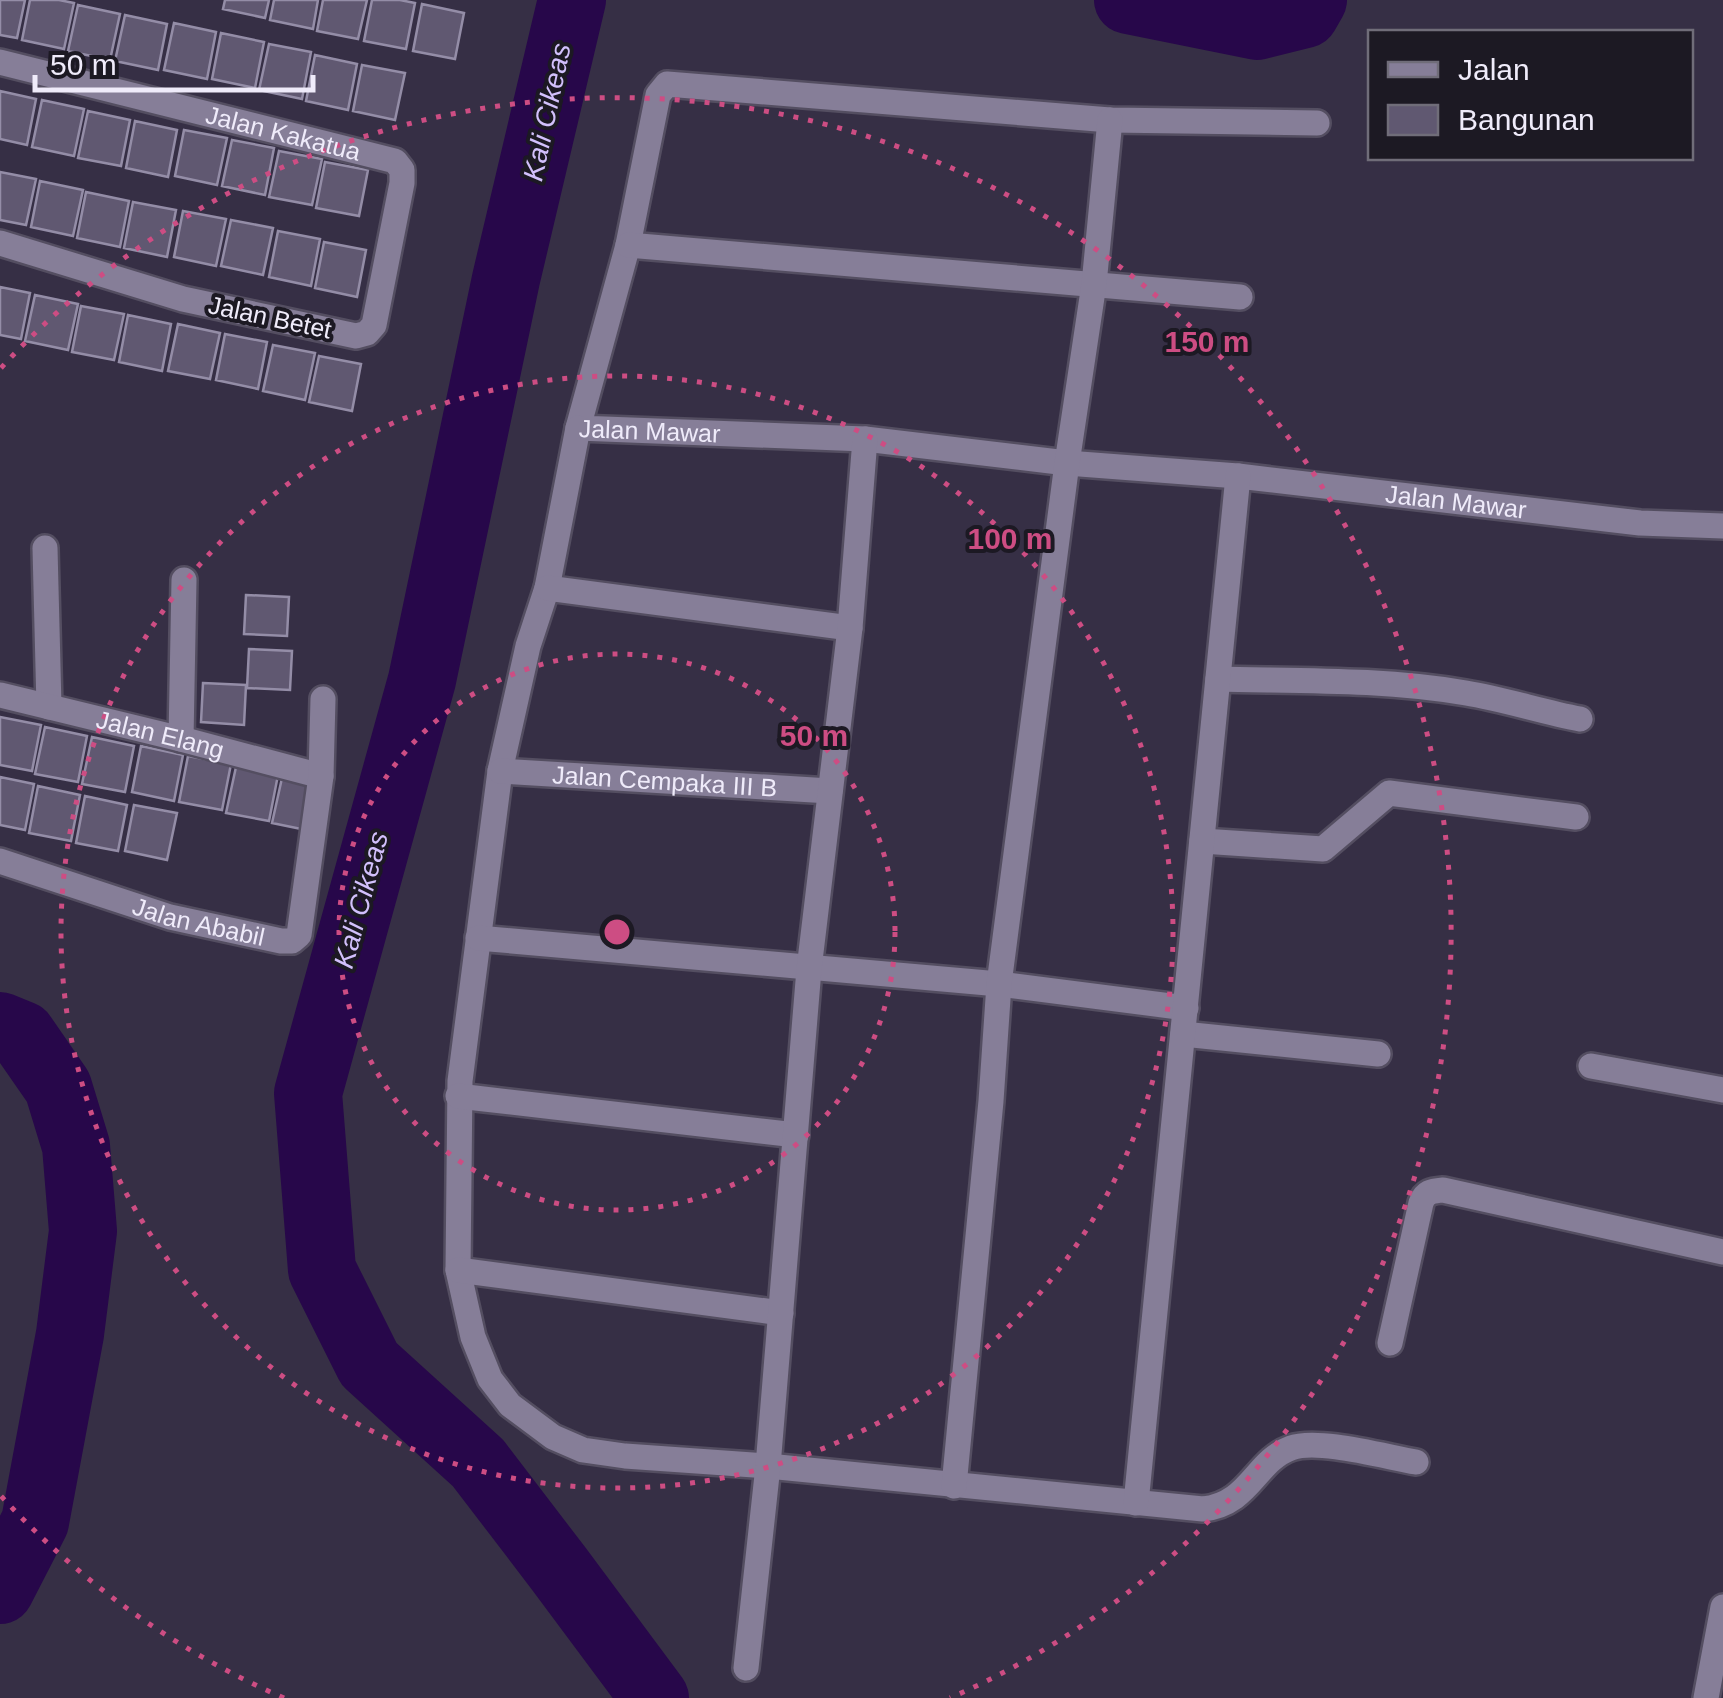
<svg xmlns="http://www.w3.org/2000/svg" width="1723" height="1698" viewBox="0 0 1723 1698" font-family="Helvetica,sans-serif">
	<rect width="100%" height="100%" fill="#362f45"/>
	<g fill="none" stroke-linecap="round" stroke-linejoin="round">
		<path stroke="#27074a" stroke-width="68" d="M 572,0 L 506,279 L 422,680 L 308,1093 L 322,1270 L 369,1364 L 478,1463 L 559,1569 L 655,1698
			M 1128,0 L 1257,26 L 1305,14 L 1313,0
			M 0,1026 L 22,1035 L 58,1087 L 76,1146 L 83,1231 L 70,1334 L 35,1522 L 0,1590"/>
	</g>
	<path fill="#605871" stroke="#948da7" stroke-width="2.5" d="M 0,0 L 25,0 L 17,38 L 0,35 Z
		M 30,0 L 59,0 L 74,3 L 64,49 L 22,40 Z
		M 225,0 L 269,0 L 265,18 L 223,9 Z
		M 274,0 L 318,0 L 313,29 L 270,20 Z
		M 323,0 L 367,0 L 358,39 L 317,31 Z
		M 372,0 L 400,0 L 415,3 L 406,49 L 364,41 Z
		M 422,4 L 464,13 L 455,59 L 413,51 Z
		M 78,5 L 120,14 L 110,60 L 68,51 Z
		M 125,15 L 167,24 L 158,70 L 115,61 Z
		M 174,23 L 216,32 L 207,79 L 164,70 Z
		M 221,33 L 264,42 L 255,88 L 212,79 Z
		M 269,44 L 311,52 L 302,99 L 259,90 Z
		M 315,55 L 357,64 L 348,110 L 306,101 Z
		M 362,65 L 405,73 L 395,120 L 353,111 Z
		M 0,91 L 36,99 L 27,145 L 0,139 Z
		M 42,100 L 84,109 L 74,156 L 32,147 Z
		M 88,111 L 130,120 L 121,166 L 78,158 Z
		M 135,121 L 177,130 L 168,177 L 126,168 Z
		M 184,130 L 227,138 L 217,185 L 175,176 Z
		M 232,140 L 274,148 L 265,195 L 222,186 Z
		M 279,151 L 322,159 L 312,205 L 269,197 Z
		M 325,162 L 368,170 L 359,216 L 316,208 Z
		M 0,172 L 36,179 L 26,225 L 0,220 Z
		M 40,181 L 83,190 L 73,236 L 31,227 Z
		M 86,192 L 129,201 L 120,247 L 77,238 Z
		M 133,202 L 176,210 L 167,257 L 124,248 Z
		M 183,211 L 226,219 L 216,266 L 174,257 Z
		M 231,220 L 273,228 L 263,275 L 221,266 Z
		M 278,231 L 320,239 L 311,286 L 269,277 Z
		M 324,242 L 366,250 L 357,297 L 315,288 Z
		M 0,287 L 30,293 L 21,339 L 0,335 Z
		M 35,295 L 78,304 L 68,350 L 25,341 Z
		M 81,306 L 124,314 L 114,360 L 72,352 Z
		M 128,315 L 171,324 L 162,371 L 119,362 Z
		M 178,324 L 220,333 L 210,379 L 168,371 Z
		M 225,334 L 267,342 L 258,389 L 216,380 Z
		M 273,345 L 315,353 L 305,400 L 263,391 Z
		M 319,356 L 361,364 L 352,411 L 309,402 Z
		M 246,595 L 289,597 L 287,636 L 244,634 Z
		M 249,649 L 292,651 L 290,690 L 247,688 Z
		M 203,683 L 246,685 L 244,725 L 201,722 Z
		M 0,717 L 41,725 L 32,771 L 0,765 Z
		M 45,727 L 87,736 L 78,782 L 35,774 Z
		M 92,737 L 134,746 L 125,792 L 82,784 Z
		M 141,746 L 183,755 L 174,801 L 132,792 Z
		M 188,756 L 231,764 L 222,810 L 179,802 Z
		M 236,767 L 278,775 L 269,821 L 226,813 Z
		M 0,777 L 34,784 L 25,830 L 0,825 Z
		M 282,778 L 317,786 L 311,831 L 272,823 Z
		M 38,786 L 80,795 L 71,841 L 29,833 Z
		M 85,796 L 127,805 L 118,851 L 76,843 Z
		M 134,805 L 177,813 L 167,860 L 125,851 Z"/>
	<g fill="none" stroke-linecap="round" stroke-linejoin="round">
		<g stroke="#544e61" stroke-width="30">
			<g id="minor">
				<path id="s1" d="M 0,62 L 395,161 L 402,170 L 402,183 L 374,325 L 367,333 L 356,336 L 183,299 L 0,243"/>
				<path id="s2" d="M 1317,123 L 1110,120 L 667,84 L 658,95 L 628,245 L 578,428 L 865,439 L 1067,463 L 1238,476 L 1640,523 L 1723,526"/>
				<path d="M 628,245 L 1240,297"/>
				<path d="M 578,428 L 547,588 L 528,646 L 500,771 L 460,1081 L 458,1270 L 473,1337 L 490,1379 L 510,1405 L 553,1437 L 583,1450 L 625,1456 L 768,1466 L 1203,1509 C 1250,1504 1255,1461 1291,1448 C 1318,1438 1386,1457 1416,1462"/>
				<path d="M 45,548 L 49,707"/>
				<path d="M 547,588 L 850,628"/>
				<path d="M 1218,679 C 1301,681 1384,679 1466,693 C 1504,699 1542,712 1580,719"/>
				<path id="s3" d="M 0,695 L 181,739 L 321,776"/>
				<path d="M 181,739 L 184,580"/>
				<path id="s4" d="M 500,771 L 830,791"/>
				<path d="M 1202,841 L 1323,849 L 1389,793 L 1576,817"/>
				<path id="s5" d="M 0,861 L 170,917 L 281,941 L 292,941 L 299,935 L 321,776 L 323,699"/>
				<path d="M 478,938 L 999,984 L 1186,1008"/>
				<path d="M 1183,1034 L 1378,1054"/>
				<path d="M 1591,1066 L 1723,1090"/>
				<path d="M 458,1096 L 796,1135"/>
				<path d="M 458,1270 L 781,1313"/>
				<path d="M 1390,1343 L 1421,1203 C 1425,1192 1431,1191 1443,1190 L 1723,1252"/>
				<path d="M 954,1486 L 991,1101 L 999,984 L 1067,463 L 1094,284 L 1110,120"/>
				<path d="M 1136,1503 L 1238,476"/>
				<path d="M 746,1668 L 768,1466 L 809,969 L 850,628 L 865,439"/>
				<path d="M 1706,1698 L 1723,1607"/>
			</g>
		</g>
		<use href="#minor" stroke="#867e98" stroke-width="25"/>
	</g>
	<g fill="none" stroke="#cd4d83" stroke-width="5" stroke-dasharray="5 10">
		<circle cx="617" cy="932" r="278"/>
		<circle cx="617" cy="932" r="556"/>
		<path d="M284 1698A835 835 0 0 1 1 1496M1 368A835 835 0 1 1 950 1698"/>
	</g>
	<g text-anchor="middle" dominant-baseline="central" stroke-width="8" stroke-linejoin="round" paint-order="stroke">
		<g font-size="25" fill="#efebfa" stroke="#1c1923">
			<text stroke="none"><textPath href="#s1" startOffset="292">Jalan Kakatua</textPath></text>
			<text transform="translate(270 317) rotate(12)">Jalan Betet</text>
			<text stroke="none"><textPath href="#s2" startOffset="1080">Jalan Mawar</textPath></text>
			<text stroke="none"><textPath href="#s2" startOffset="1890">Jalan Mawar</textPath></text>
			<text stroke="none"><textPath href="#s3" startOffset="165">Jalan Elang</textPath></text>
			<text stroke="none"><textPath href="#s4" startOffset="165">Jalan Cempaka III B</textPath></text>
			<text stroke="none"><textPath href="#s5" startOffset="208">Jalan Ababil</textPath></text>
		</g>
		<g font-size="28" font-style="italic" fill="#d2c0fc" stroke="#1c1923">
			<text transform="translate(547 112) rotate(-78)">Kali Cikeas</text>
			<text transform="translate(361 900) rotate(-75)">Kali Cikeas</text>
		</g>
	</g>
	<circle cx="617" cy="932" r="15" fill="#cd4d83" stroke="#1c1923" stroke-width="5"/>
	<g font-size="30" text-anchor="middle" font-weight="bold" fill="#cd4d83" stroke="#1c1923" stroke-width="8" stroke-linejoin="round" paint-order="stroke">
		<text x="1207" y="352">150 m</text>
		<text x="1010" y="549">100 m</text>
		<text x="814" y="746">50 m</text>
	</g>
	<rect x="1368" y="30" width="325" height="130" fill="#1c1923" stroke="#706d79" stroke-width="2.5"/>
	<rect x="1388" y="62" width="50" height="15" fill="#867e98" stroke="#706d79" stroke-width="2.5"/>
	<text x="1458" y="80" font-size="30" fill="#efebfa">Jalan</text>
	<rect x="1388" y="105" width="50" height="30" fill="#605871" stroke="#706d79" stroke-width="2.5"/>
	<text x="1458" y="130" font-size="30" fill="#efebfa">Bangunan</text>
	<path d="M35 75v15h278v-15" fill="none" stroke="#efebfa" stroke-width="5"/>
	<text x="50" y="75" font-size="30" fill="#efebfa" stroke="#1c1923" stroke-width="8" paint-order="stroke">50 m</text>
</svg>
